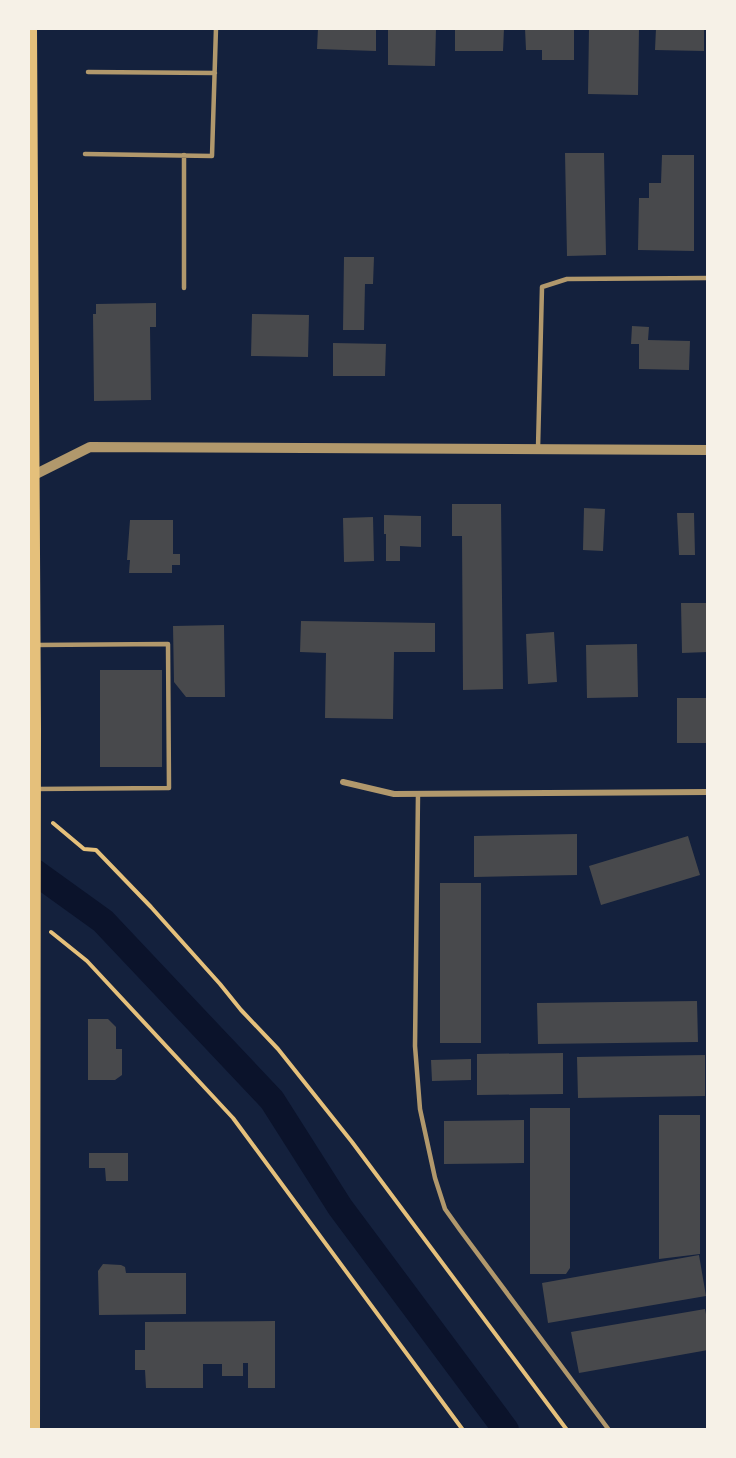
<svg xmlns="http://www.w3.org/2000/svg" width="736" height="1458" viewBox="0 0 736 1458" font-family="Inter,sans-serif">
	<rect width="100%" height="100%" fill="#14213d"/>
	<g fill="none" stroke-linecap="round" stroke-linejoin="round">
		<path stroke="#0b132b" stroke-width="26" d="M 28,867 L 103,921 L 272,1100 L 340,1207 L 506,1430"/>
	</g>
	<path fill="#48494c" d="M 318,28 L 376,28 L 376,51 L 317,49 Z
		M 388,28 L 436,28 L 435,66 L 388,65 Z
		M 455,28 L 504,28 L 503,51 L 455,51 Z
		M 525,28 L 574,28 L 574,60 L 542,60 L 542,50 L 526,50 Z
		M 589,28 L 639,28 L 638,95 L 588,94 Z
		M 656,28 L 704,28 L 704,51 L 655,50 Z
		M 565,153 L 604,153 L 606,255 L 567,256 Z
		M 662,155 L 694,155 L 694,251 L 638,250 L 639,198 L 649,198 L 649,183 L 661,183 Z
		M 344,257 L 374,257 L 373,284 L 365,284 L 364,330 L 343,330 Z
		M 156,303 L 156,327 L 150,327 L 151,400 L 94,401 L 93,314 L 96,314 L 96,304 Z
		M 252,314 L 309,315 L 308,357 L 251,356 Z
		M 632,326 L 649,327 L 648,340 L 690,341 L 689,370 L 639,369 L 639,344 L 631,344 Z
		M 333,343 L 386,344 L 385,376 L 333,376 Z
		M 452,504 L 501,504 L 503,689 L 463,690 L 462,536 L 452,536 Z
		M 584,508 L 605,509 L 603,551 L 583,550 Z
		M 677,513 L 694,513 L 695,555 L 679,555 Z
		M 384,515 L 421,516 L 421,547 L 400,546 L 400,561 L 386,561 L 386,534 L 384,534 Z
		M 373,517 L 374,561 L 344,562 L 343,518 Z
		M 130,520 L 173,520 L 173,554 L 180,554 L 180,565 L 172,565 L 172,573 L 129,573 L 130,560 L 127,560 Z
		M 681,603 L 706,603 L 708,652 L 682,653 Z
		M 301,621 L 435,623 L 435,652 L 394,652 L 393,719 L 325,718 L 326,653 L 300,652 Z
		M 224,625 L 225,697 L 186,697 L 174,682 L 173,626 Z
		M 554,632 L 557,682 L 528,684 L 526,634 Z
		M 637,644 L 638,697 L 587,698 L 586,645 Z
		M 100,670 L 162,670 L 162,767 L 100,767 Z
		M 677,698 L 708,698 L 708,743 L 677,743 Z
		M 577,834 L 577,875 L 474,877 L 474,836 Z
		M 688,836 L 700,875 L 601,905 L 589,866 Z
		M 440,883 L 481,883 L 481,1043 L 440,1043 Z
		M 697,1001 L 698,1042 L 538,1044 L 537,1003 Z
		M 88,1019 L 108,1019 L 116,1027 L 116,1049 L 122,1049 L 122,1075 L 115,1080 L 88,1080 Z
		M 563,1053 L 563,1094 L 477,1095 L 477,1054 Z
		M 705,1055 L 705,1096 L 578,1098 L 577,1057 Z
		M 471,1059 L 471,1080 L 432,1081 L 431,1060 Z
		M 530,1108 L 570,1108 L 570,1268 L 566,1274 L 530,1274 Z
		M 659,1115 L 700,1115 L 700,1254 L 659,1259 Z
		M 524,1120 L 524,1163 L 444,1164 L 444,1121 Z
		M 89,1153 L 128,1153 L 128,1181 L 106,1181 L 105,1168 L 89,1168 Z
		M 699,1255 L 706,1296 L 548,1323 L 542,1283 Z
		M 103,1264 L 121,1265 L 125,1267 L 126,1273 L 186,1273 L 186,1314 L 99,1315 L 98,1271 Z
		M 705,1309 L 708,1325 L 708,1350 L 579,1373 L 571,1332 Z
		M 275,1321 L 275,1388 L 248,1388 L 248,1363 L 243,1363 L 243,1376 L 222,1376 L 222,1364 L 203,1364 L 203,1388 L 146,1388 L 145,1370 L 135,1370 L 135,1350 L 145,1350 L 145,1322 Z"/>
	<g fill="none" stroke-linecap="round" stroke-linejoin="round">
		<path stroke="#e5c07b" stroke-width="4" d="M 53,823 L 84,849 L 96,850 L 151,907 L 220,984 L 241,1010 L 278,1049 L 352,1142 L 567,1430
			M 51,932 L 87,961 L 233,1118 L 463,1430"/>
		<path stroke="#b1986c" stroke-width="4.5" d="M 88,72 L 215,73
			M 85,154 L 212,156 L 216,28
			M 184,288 L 184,155
			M 538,448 L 542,287 L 567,279 L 708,278
			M 35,645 L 168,644 L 169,788 L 35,789
			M 418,794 L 415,1046 L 420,1109 L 435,1178 L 445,1209 L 460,1230 L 609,1430"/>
		<path stroke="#b1986c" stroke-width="6" d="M 343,782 L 394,794 L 708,792"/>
		<path stroke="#b1986c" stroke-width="10" d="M 34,475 L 90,447 L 708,450"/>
		<path stroke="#e5c07b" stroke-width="12" d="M 31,28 L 35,728 L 34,1430"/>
	</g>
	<rect width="736" height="1458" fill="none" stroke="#f6f1e7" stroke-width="60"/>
</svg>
